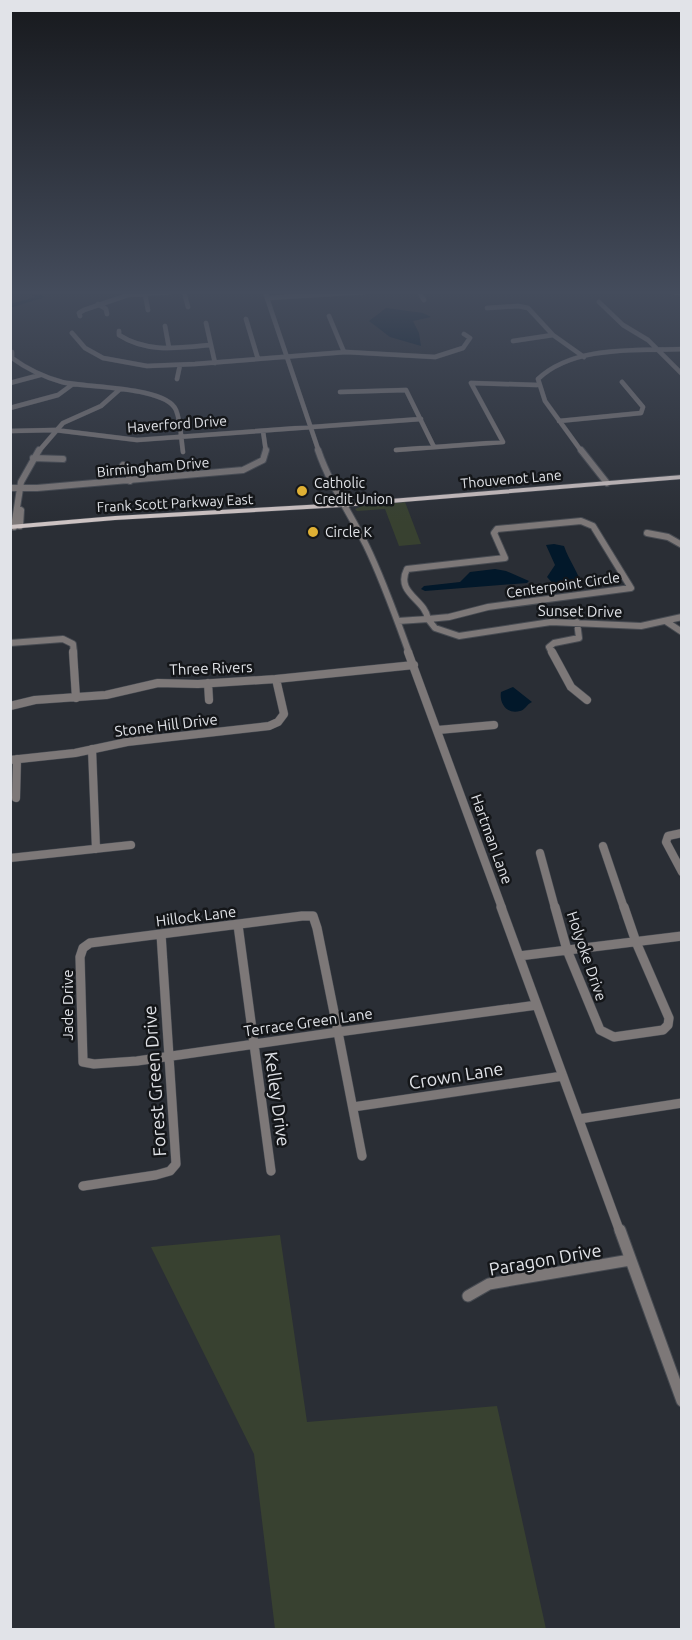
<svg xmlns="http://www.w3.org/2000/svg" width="692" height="1640" viewBox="0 0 692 1640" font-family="Ubuntu,sans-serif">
	<rect width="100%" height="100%" fill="#2a2e35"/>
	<path fill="#384130" d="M 405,502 L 421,544 L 399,546 L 385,509 L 357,511 L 355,509 L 362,506 Z
		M 280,1235 L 307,1422 L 497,1406 L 546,1629 L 275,1629 L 254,1454 L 151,1247 Z"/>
	<path fill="#02182a" d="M 386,308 L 423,313 L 431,317 L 413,321 L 419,333 L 421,346 L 390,337 L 369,321 Z
		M 554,544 L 564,546 C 569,561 579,572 582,588 L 558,589 L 547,577 L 555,565 L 546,545 Z
		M 495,569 L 506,571 L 529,581 L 527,583 L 425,591 L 421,589 L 424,586 L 460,582 L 470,572 Z
		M 513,687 L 532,702 C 527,704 525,710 520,711 C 507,715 499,703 501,692 Z"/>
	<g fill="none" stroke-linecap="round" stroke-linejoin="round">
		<path fill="#02182a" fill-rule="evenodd" d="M 25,292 L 33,292 L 45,297 L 10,308 L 10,304 L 36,297 Z"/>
		<g stroke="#474b52" stroke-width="5">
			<path id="minor-far4" d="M 184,292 L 188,307
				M 265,292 L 319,452
				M 419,292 L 424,300
				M 673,292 L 682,293
				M 145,294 L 148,310
				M 267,298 L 365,292
				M 599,302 L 623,325 L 648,340 L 682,374
				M 98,304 L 106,309 L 107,314
				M 487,308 L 518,306 L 528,308 L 553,335 L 584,357
				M 80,316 L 79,313 L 84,310 L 128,295 L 170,292
				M 329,316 L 344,352
				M 246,319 L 258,359
				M 206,323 L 215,363
				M 165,326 L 169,348
				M 119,331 L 119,335 C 147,353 178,348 210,345
				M 72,333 L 85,348 L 103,358 L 147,366 L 195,364 L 346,352 L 435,357 L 463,348 L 470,338 L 464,334
				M 513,341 L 553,335
				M 12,352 L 12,358 C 27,369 44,377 62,382 C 86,388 166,386 176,410 C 181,422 181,439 183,452
				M 177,379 L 180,365
				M 10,383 L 40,375
				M 340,392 L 406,390 L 434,447
				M 10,408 L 58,395 L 73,384
				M 559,421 L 641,413 L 643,407 L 622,382
				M 10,431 L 55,430 L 137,440 L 421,419
				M 263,431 L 266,452
				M 396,450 L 503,442 L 471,383 L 537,385
				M 38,452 L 63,423 L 101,406 L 119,390
				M 582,452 L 545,401 L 538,379 C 574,345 636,351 682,349"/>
		</g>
		<g stroke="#474b52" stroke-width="8">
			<path id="minor-far3" d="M 318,450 C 330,485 350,513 366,545 C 383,580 396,617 409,653
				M 581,450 L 607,483
				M 33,458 L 63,459
				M 123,465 L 127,469 L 130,481
				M 10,488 L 37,488 L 243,470 L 263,460 L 266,450
				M 18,509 L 21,510 L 20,526
				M 581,521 L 593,526 L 631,588 L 488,607 L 449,617 L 428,619 C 425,599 395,593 407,569 L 505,558 L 494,533 L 497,529 Z
				M 14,527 L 21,482 L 39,450
				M 647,533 L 668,537 L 682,545
				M 428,619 L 435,628 L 459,636 L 551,622 L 641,626 L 682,617
				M 398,621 L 428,619
				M 667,622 L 682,632
				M 10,643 L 63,639 L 73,644 L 74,653
				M 552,653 L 549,647 L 554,643 L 579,638 L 577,622"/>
		</g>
		<g stroke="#474b52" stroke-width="9">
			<path id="minor-far2" d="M 73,652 L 76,698
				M 408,652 L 502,908
				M 552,652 L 571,687 L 587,700
				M 208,683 L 209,700
				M 10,706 L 35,700 L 106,695 L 158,683 L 198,684 L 276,679 L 414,665
				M 438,730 L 494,725
				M 92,749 L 96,849
				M 10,760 L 75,753 L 127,742 L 269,726 L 278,722 L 284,714 L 276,679
				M 16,798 L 17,759
				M 682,833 L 668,836 L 666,842 L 682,872
				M 603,846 L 624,908
				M 540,853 L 555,908
				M 10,858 L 131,845"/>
		</g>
		<g stroke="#474b52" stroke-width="10">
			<path id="minor-far1" d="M 501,907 L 620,1232
				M 555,907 L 567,950 L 600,1030 L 614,1037 L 663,1030 L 668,1025 L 669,1018 L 636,942 L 624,907
				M 302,916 L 313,916 L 317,928 L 338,1032 L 137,1061 L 94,1064 L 83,1062 L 80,957 L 83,948 L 90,943 Z
				M 238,925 L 271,1171
				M 519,956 L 682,936
				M 338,1032 L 362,1156
				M 338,1032 L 537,1005
				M 353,1107 L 563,1076
				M 579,1119 L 682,1103
				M 83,1186 L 156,1175 L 170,1171 L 176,1164 L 161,934"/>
		</g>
		<g stroke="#474b52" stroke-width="13">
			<path id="minor" d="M 620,1230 L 682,1401
				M 468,1296 L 489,1284 L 630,1260"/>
		</g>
		<g stroke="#474b52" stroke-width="1">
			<path id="major" d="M 682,475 L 682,479 L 342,507 L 115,520 L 10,529 L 10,525 L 115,516 L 342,503 Z"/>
		</g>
		<use href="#minor-far4" stroke="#7d7878" stroke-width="4.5"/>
		<use href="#minor-far3" stroke="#7d7878" stroke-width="6"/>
		<use href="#minor-far2" stroke="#7d7878" stroke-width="8"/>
		<use href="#minor-far1" stroke="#7d7878" stroke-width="9"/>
		<use href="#minor" stroke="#7d7878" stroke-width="11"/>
		<use href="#major" fill="#cdc3c3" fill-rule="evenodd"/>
	</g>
	<linearGradient id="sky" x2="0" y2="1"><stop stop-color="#17191d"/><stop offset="0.56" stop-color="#444c5c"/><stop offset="1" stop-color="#444c5c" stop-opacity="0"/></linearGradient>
	<rect width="692" height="522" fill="url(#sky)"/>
	<g fill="#dfb034" stroke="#141619" stroke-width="2">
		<circle cx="302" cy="491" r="6"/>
		<circle cx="313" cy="532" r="6"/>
	</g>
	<g text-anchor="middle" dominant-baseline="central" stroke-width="5" stroke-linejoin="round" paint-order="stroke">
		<g font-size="14" fill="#e1e3e8" stroke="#141619">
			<text transform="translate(177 424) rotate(-4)">Haverford Drive</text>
			<text transform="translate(153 467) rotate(-5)">Birmingham Drive</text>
			<text transform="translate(511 479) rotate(-5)">Thouvenot Lane</text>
			<text transform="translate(175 503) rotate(-3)">Frank Scott Parkway East</text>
			<text transform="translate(563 585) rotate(-8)">Centerpoint Circle</text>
		</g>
		<g font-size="14" fill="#e1e3e8" stroke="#141619" text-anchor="start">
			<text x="314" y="483">Catholic<tspan x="314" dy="16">Credit Union</tspan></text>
			<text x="325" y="532">Circle K</text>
		</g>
		<g font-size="15" fill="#e1e3e8" stroke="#141619">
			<text transform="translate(580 611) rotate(1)">Sunset Drive</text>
			<text transform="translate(211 668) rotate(-2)">Three Rivers</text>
			<text transform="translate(166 725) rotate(-7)">Stone Hill Drive</text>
			<text transform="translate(492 839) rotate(70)">Hartman Lane</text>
			<text transform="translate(196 916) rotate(-7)">Hillock Lane</text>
			<text transform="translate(587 956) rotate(71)">Holyoke Drive</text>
			<text transform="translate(67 1005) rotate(-90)">Jade Drive</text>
			<text transform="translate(308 1022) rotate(-8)">Terrace Green Lane</text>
		</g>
		<g font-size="18" fill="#e1e3e8" stroke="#141619">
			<text transform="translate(456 1075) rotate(-9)">Crown Lane</text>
			<text transform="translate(154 1081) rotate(-94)">Forest Green Drive</text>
			<text transform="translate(278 1099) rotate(82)">Kelley Drive</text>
			<text transform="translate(545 1259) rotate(-10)">Paragon Drive</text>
		</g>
	</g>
	<rect width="692" height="1640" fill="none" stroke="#e1e3e8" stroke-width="24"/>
</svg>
